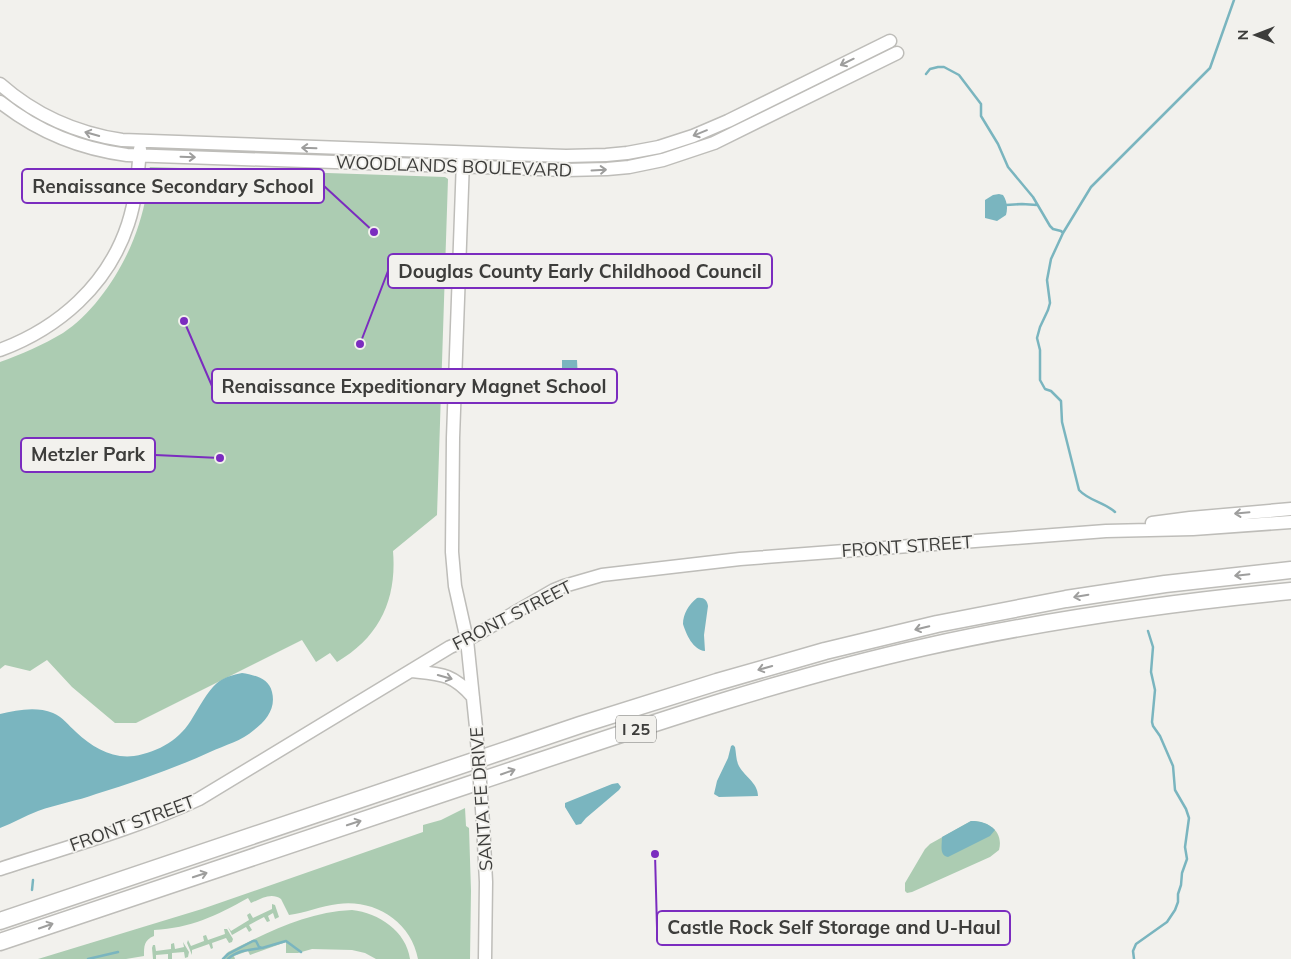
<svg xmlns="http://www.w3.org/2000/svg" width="1291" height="959" viewBox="0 0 1291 959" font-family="Mulish,sans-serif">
	<rect width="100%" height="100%" fill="#f2f1ed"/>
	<path fill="#acccb2" d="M 150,167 L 445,177 L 448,179 L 437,515 L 393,551 C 397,599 380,637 337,662 L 330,653 L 316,662 L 302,640 L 136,723 L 115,723 L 72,687 L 47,660 L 30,671 L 5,665 L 0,669 L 0,362 C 22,354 43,345 63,333 C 98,310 127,263 139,224 C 142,214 145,204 146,194 C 147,185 146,175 150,167 Z
		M 465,808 L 466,826 L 469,828 L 471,891 L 470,959 L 418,959 C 411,921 374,899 338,904 C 321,906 305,913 289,915 L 281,899 C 271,892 261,899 251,903 L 248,898 C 216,916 191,928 154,930 L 154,936 C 144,940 144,946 144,956 L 126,959 L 38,959 L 202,909 L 423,832 L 423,825 L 441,820 Z
		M 971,821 C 988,821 1004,831 999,850 L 990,857 L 912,892 L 907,893 L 905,891 L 905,883 L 925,849 L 930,844 Z
		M 272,904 L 275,905 L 279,917 L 275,919 L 273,913 L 268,916 L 270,921 L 267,922 L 264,917 L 249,925 L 252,930 L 249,932 L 246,927 L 232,935 L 228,927 L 231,931 L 249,920 L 247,915 L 250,913 L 253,918 L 272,909 Z
		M 352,910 C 379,913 406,931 410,959 L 376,959 L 365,953 L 352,950 L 312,949 L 298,953 L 286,953 L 286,942 L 250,955 L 248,951 L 234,956 L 235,959 L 222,959 L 228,952 C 268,932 307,912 352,910 Z
		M 224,929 L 227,929 L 233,939 L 232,942 L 229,943 L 226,938 L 212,943 L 213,948 L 211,949 L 209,944 L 192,950 L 192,955 L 187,943 L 188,940 L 191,946 L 204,941 L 203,936 L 206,935 L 208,940 L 225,934 Z
		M 183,942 L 189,952 L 188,957 L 185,958 L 184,952 L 172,953 L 172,959 L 168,959 L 168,954 L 156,955 L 156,959 L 153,959 L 152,948 L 153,945 L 155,945 L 156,951 L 171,949 L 171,944 L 174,943 L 175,949 L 184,947 Z"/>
	<path fill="#7ab5bf" d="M 999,194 L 1003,195 C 1007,201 1008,208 1006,215 L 997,221 L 985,218 L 985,200 L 993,195 Z
		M 562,360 L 577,360 L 578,380 L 576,383 L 570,383 L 570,370 L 562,370 Z
		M 697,598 C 704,597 707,600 708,606 L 704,635 L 705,651 C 693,650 686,634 683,624 C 683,614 689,604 697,598 Z
		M 242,673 C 254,675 269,678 272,692 C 276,708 267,720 254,730 C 242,741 225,745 210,752 C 173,769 135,782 96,794 C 77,801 57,804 38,811 C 25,816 13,823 0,828 L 0,714 C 17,710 36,706 53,713 C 63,717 68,725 76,732 C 92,747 112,759 134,756 C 159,752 181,739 193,717 C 200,706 207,692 217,683 C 224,677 233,675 242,673 Z
		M 733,745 L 735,747 C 736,752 736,759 738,764 C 743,776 758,782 758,796 L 719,797 L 714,794 L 717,781 L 728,758 L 731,746 Z
		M 618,783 L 621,787 L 619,790 L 586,818 L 581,824 L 576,825 L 565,807 L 565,803 L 612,784 Z
		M 971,821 C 981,821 988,823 995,830 L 990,836 L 948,857 C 939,855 942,845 942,837 Z"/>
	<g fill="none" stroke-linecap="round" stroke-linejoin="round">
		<path stroke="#7ab5bf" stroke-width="2.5" d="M 926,74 L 930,69 L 938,67 L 944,67 L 959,75 L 981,104 L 981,116 L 998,144 L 1008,167 L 1033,197 L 1050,226 L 1053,229 L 1061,231 L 1063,233 L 1051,259 L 1047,280 L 1050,303 L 1048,310 L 1040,327 L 1037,338 L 1040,350 L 1040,380 L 1045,389 L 1051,391 L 1061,401 L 1062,422 L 1079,490 C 1089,501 1104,502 1115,512
			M 1006,205 L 1022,204 L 1037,205
			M 1063,233 L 1091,187 L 1210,68 L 1234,0
			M 32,890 L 33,880
			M 88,959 L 118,952
			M 223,959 L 228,954 L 253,941 L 256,941 L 259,947 L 262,948 L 286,941 L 301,952
			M 228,959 C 237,950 249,950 261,948
			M 1134,959 L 1133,951 L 1136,944 L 1167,922 L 1175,910 L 1178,902 L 1178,894 L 1181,885 L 1182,873 L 1187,859 L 1185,847 L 1189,818 L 1186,809 L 1175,790 L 1173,766 L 1160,736 L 1153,726 L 1152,722 L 1155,690 L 1151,672 L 1153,647 L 1148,631"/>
		<g stroke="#bebdb9" stroke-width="15">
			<path id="secondary" d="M 0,84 C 35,115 76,133 122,140 L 566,156 L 606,155 L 627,153 L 659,147 L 693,136 L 728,121 L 890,41
				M 0,102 C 38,132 80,149 127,155 L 566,170 L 607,169 L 629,167 L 663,160 L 714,143 L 897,53
				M 463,160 L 453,438 L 452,552 L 455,586 L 467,640 L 476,727
				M 0,350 C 59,328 108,285 128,224 C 136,200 138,174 140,149
				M 1152,523 L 1190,518 L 1291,509
				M 411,671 C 440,674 452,673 473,697
				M 483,823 L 486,882 L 485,959
				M 0,869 C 67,847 135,829 199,799 L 450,647 L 467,640 L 554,590 L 564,586 L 602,575 L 740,559 L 1106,531 L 1193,529 L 1291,522"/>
		</g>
		<g stroke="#bebdb9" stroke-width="19">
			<path id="highway" d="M 0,921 L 580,725 L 717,682 L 825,651 L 937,624 L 1066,599 L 1165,584 L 1291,570
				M 0,942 C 160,888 320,835 480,781 C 627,732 773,681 925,647 C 1046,620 1168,603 1291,591"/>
		</g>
		<use href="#secondary" stroke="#fff" stroke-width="12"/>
		<use href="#highway" stroke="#fff" stroke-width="16"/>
		<g stroke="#bebdb9" stroke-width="15" stroke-linecap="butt">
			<path id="secondary-bridge" d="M 476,727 L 483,823"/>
		</g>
		<use href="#secondary-bridge" stroke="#fff" stroke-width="12"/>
	</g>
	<defs><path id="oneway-shaft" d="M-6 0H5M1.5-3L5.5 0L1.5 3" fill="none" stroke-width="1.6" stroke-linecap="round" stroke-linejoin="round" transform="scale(1.25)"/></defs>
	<g stroke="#9e9e9d">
		<use href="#oneway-shaft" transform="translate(847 62) rotate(154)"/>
		<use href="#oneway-shaft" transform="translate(700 133) rotate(158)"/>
		<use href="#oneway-shaft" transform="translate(92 134) rotate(-164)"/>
		<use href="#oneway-shaft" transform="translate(309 148) rotate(-178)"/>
		<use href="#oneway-shaft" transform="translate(188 157) rotate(2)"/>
		<use href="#oneway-shaft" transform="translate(599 170) rotate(-3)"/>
		<use href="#oneway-shaft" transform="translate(1242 513) rotate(175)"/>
		<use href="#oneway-shaft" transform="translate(1242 575) rotate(174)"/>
		<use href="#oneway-shaft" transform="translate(1081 596) rotate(170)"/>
		<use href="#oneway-shaft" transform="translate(922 628) rotate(167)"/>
		<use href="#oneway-shaft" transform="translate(765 668) rotate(164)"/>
		<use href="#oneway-shaft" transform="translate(445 677) rotate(16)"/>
		<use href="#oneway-shaft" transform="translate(508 772) rotate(-19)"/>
		<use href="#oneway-shaft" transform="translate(354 823) rotate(-18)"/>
		<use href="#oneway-shaft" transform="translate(200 875) rotate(-18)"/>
		<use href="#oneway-shaft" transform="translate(46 926) rotate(-19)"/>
	</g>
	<g text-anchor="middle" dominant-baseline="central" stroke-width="4" stroke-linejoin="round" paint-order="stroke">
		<rect fill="#f2f1ed" stroke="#737370" stroke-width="1" x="616" y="715.5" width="40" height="27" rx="4"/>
		<g font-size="16" font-weight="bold" fill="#3d3d3b">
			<text x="636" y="729">I 25</text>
		</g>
		<g font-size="18" fill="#3d3d3b" stroke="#f2f1ed">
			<text transform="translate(454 166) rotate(2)">WOODLANDS BOULEVARD</text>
			<text transform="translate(907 546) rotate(-4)">FRONT STREET</text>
			<text transform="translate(512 615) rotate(-27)">FRONT STREET</text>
			<text transform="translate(481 799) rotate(-94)">SANTA FE DRIVE</text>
			<text transform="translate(132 823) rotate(-20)">FRONT STREET</text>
		</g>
	</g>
	<path fill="none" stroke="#7b2cbf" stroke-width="2" d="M374 232L324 186M360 344L388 271M184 321L212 386M220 458L155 455M655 854L657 928"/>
	<g fill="#7b2cbf" stroke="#f2f1ed" stroke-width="2">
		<circle cx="374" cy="232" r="5"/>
		<circle cx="360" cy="344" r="5"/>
		<circle cx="184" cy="321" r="5"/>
		<circle cx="220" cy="458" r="5"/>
		<circle cx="655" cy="854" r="5"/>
	</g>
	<g fill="#f2f1ed" stroke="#7b2cbf" stroke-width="2">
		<rect x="22" y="169" width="302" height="34" rx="5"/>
		<rect x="388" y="254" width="384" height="34" rx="5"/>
		<rect x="212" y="369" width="405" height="34" rx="5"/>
		<rect x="21" y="438" width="134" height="34" rx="5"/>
		<rect x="657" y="911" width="353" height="34" rx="5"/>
	</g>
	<g font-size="19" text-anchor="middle" font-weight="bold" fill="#3d3d3b">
		<text x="173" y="193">Renaissance Secondary School</text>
		<text x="580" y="278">Douglas County Early Childhood Council</text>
		<text x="414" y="393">Renaissance Expeditionary Magnet School</text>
		<text x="88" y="461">Metzler Park</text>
		<text x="834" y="934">Castle Rock Self Storage and U-Haul</text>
	</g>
	<g transform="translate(1256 35) rotate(270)" stroke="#f2f1ed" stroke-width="4" paint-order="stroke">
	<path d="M0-4L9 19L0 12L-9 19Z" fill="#3d3d3b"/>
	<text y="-8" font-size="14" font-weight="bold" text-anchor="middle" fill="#3d3d3b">N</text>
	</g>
</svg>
